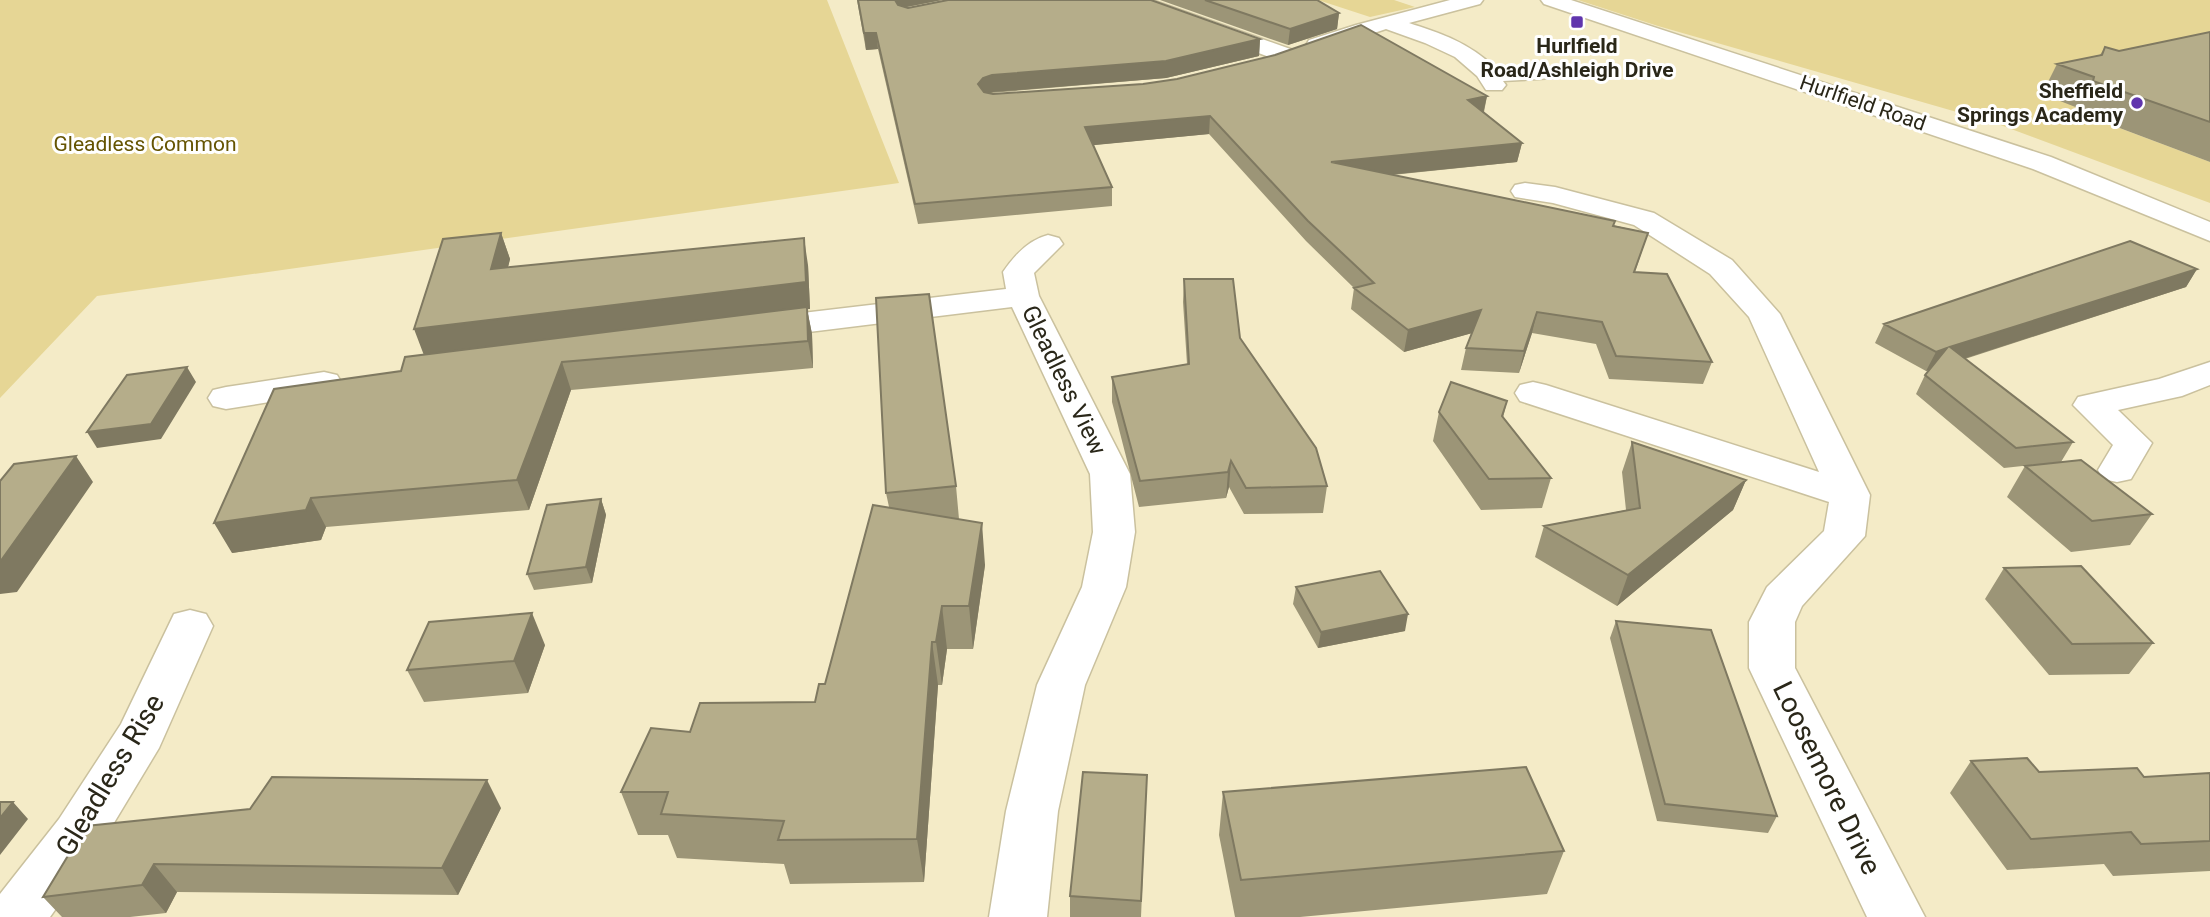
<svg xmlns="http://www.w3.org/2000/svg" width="2210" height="917" viewBox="0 0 2210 917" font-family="Roboto,sans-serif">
	<rect width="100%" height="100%" fill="#f4ebc7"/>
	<path fill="#e6d695" d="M 0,0 L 827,0 L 899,183 L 97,296 L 0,398 Z
		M 1318,0 L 1394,0 L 1415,7 L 1370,17 Z
		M 1578,0 L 2210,0 L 2210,58 L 2090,117 L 2210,162 L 2210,203 L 1995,123 L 1658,26 Z"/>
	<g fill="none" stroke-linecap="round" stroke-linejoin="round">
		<g stroke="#cac19e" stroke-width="3">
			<path id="minor" d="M 1123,0 L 1152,0 L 1296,51 L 1299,56 L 1296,61 L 1280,61 L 1126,4 Z
				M 1450,0 L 1483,0 L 1480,4 L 1409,23 C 1440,33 1470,43 1494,67 L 1546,66 L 1554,68 L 1557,73 L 1554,78 L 1503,81 L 1506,85 L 1502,90 L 1486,90 L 1477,76 L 1455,57 L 1425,43 L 1386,29 L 1317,52 L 1309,50 L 1306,45 L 1309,40 L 1356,25 Z
				M 1541,0 L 1571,0 L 2051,157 L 2210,222 L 2210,241 L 2033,169 L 1544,4 Z
				M 1525,183 L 1555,187 L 1654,213 L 1732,260 L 1780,314 L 1870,495 L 1865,536 L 1802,606 L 1795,622 L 1795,668 L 1925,917 L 1867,917 L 1749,668 L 1749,622 L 1767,587 L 1824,531 L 1829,502 L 1520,401 L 1515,393 L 1520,385 L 1533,382 L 1546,385 L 1819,472 L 1749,317 L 1710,274 L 1634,225 L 1553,203 L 1515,197 L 1511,191 L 1515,185 Z
				M 1048,235 L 1059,238 L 1063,244 L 1034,273 L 1039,296 L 1130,474 L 1135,532 L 1126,587 L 1085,685 L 1058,811 L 1047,917 L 989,917 L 1006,811 L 1037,685 L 1082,587 L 1093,532 L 1090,474 L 1012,307 L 759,338 L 747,335 L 742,328 L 747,321 L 759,318 L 1006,289 L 1003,272 C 1014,256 1028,240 1048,235 Z
				M 2210,362 L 2210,385 L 2182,396 L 2118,410 L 2152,443 L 2131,479 L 2117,482 L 2103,479 L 2098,470 L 2113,445 L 2073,405 L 2078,397 L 2159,379 Z
				M 324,372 L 337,375 L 342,383 L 337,391 L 226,409 L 213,406 L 208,398 L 213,390 L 226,387 Z
				M 190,610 L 206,614 L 213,626 L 159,748 L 97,851 L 50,917 L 0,917 L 0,894 L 59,819 L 121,724 L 174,614 Z"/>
		</g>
		<use href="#minor" fill="#fff" fill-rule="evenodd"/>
	</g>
	<path fill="#9c9577" d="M 857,0 L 942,0 L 907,7 L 1260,39 L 1259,56 L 1166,78 L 991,93 L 1487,96 L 1484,112 L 1522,143 L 1517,162 L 1392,175 L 1648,233 L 1635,272 L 1712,362 L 1703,384 L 1609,379 L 1596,344 L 1532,333 L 1519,373 L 1461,370 L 1466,348 L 1472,333 L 1404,352 L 1351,309 L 1354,288 L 1306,241 L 1209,134 L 1093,145 L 1112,187 L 1112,206 L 918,224 L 878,49 L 866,50 Z
		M 1160,0 L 1317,0 L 1339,13 L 1337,29 L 1288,45 Z
		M 2210,32 L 2210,162 L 2077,112 L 2078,108 L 2042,94 L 2057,64 L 2100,55 L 2105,47 L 2119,51 Z
		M 501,233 L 510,259 L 508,267 L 808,265 L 810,309 L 807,309 L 812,334 L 813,368 L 571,390 L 529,510 L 326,527 L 321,540 L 232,553 L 401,371 L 424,355 Z
		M 2197,269 L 2186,287 L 1965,359 L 2073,442 L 2061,462 L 2004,468 L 1916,394 L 1925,375 L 1930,370 L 1926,371 L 1875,343 L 1884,324 Z
		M 1184,279 L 1240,338 L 1327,486 L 1323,513 L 1244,514 L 1229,487 L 1226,498 L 1139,507 L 1112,402 L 1112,377 L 1187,364 L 1183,302 Z
		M 1507,401 L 1503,418 L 1551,478 L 1542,508 L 1481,510 L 1433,441 L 1439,412 Z
		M 1632,442 L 1746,480 L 1733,510 L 1617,606 L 1535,557 L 1544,526 L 1626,510 L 1622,472 Z
		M 2025,466 L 2152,514 L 2130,545 L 2071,552 L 2007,497 Z
		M 956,486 L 959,519 L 985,565 L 973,649 L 947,649 L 942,685 L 938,685 L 924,882 L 790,884 L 784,864 L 677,858 L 668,835 L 638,835 L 621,792 L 690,732 L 815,702 L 825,684 L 889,507 L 886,493 Z
		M 601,499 L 606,515 L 592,583 L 534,590 L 527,574 Z
		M 2004,568 L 2153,643 L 2129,674 L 2049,675 L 1985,599 Z
		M 1296,587 L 1405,631 L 1318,648 L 1293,604 Z
		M 1616,621 L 1777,816 L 1768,833 L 1657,821 L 1610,638 Z
		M 545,645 L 528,693 L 424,702 L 407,670 Z
		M 1971,761 L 2039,772 L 2144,777 L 2210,773 L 2210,871 L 2113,876 L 2104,864 L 2007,870 L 1950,793 Z
		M 1147,775 L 1141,917 L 1070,917 L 1070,896 Z
		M 1223,792 L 1564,851 L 1547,894 L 1300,917 L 1235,917 L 1219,835 Z
		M 501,808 L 458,895 L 177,892 L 166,913 L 130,917 L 62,917 L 43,897 L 86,826 Z"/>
	<path fill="#7f7961" d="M 895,0 L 942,0 L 901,8 Z
		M 1339,13 L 1337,29 L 1288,45 L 1290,29 Z
		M 864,33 L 876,33 L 878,49 L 866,50 Z
		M 1260,39 L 1259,56 L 1166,78 L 993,92 L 984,95 L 978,84 L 983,78 L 992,75 Z
		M 1487,96 L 1483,114 L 1468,100 Z
		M 1210,116 L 1209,134 L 1085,146 L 1085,127 Z
		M 1522,143 L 1517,162 L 1328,181 L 1331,162 Z
		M 501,233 L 510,259 L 501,296 L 491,269 Z
		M 804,238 L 808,265 L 810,309 L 807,309 L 812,334 L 813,368 L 808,341 L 425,358 L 414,329 Z
		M 2197,269 L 2186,287 L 1941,366 L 1950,347 Z
		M 1481,310 L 1476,332 L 1404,352 L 1408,330 Z
		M 1537,312 L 1532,333 L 1519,373 L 1524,351 Z
		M 1947,348 L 1938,367 L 1926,371 L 1936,352 Z
		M 562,362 L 571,390 L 529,510 L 517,480 Z
		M 187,367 L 196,382 L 161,439 L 97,448 L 87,432 Z
		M 76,456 L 93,482 L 17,592 L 0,594 L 0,562 Z
		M 1231,461 L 1229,487 L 1226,498 L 1228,472 Z
		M 1746,480 L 1733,510 L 1617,606 L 1628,575 Z
		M 311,498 L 326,527 L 321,540 L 232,553 L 214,523 Z
		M 601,499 L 606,515 L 592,583 L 586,567 Z
		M 982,523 L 985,565 L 973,649 L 969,606 Z
		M 942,606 L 947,649 L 942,685 L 936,642 Z
		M 532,613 L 545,645 L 528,693 L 514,661 Z
		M 1408,614 L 1405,631 L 1318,648 L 1321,632 Z
		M 932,642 L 938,685 L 924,882 L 917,839 Z
		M 487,780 L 501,808 L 458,895 L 442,868 Z
		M 13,802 L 28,819 L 0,855 L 0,818 Z
		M 154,864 L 177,892 L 166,913 L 142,885 Z"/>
	<path fill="#b5ad8a" stroke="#7f7961" stroke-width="2" d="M 858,0 L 895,0 L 898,5 L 908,8 L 948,0 L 1151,0 L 1260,39 L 1166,61 L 992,75 L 983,78 L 978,84 L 984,92 L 993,94 L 1143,84 L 1177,79 L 1275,55 L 1361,25 L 1487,96 L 1468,100 L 1522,143 L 1331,162 L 1615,221 L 1613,226 L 1648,233 L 1634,272 L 1667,274 L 1712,362 L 1616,356 L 1602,322 L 1537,312 L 1524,351 L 1466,348 L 1481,310 L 1408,330 L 1354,288 L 1374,283 L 1308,221 L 1210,116 L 1085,127 L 1112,187 L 915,204 L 876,33 L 864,33 Z
		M 1205,0 L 1317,0 L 1339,13 L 1290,29 Z
		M 2210,32 L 2210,122 L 2093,81 L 2094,77 L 2057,64 L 2102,55 L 2105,47 L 2119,51 Z
		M 501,233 L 491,269 L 804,238 L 806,282 L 414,329 L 443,239 Z
		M 2130,241 L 2197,269 L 1950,347 L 2073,442 L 2016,448 L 1925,375 L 1947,348 L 1936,352 L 1884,324 Z
		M 1184,279 L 1233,279 L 1240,338 L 1316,448 L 1327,486 L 1246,488 L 1231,461 L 1228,472 L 1140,481 L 1112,377 L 1189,364 Z
		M 929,294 L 956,486 L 886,493 L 876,298 Z
		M 807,307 L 808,341 L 562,362 L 517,480 L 311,498 L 306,510 L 214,523 L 274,389 L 401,371 L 405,357 Z
		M 187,367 L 151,424 L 87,432 L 127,375 Z
		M 1451,382 L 1507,401 L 1502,416 L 1551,478 L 1489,479 L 1439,412 Z
		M 1632,442 L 1746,480 L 1628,575 L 1544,526 L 1640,508 Z
		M 76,456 L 0,562 L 0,481 L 14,464 Z
		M 2081,460 L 2152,514 L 2092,521 L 2025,466 Z
		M 601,499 L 586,567 L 527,574 L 547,505 Z
		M 873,505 L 982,523 L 969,606 L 942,606 L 936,642 L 932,642 L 917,839 L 778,840 L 784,821 L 661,814 L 668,792 L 621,792 L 651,728 L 690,732 L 700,703 L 815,702 L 819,684 L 825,684 Z
		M 2081,566 L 2153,643 L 2072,644 L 2004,568 Z
		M 1380,571 L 1408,614 L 1321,632 L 1296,587 Z
		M 532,613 L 514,661 L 407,670 L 429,622 Z
		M 1616,621 L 1711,630 L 1777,816 L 1665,804 Z
		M 2027,758 L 2039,772 L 2137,768 L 2144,777 L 2210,773 L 2210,841 L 2141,844 L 2131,832 L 2031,839 L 1971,761 Z
		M 1526,767 L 1564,851 L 1241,880 L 1223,792 Z
		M 1083,772 L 1147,775 L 1141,901 L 1070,896 Z
		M 272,777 L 487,780 L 442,868 L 154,864 L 142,885 L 43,897 L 86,826 L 250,809 Z
		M 0,802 L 13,802 L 0,818 Z"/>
	<g fill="#6035ad" stroke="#fff" stroke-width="2.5">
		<rect x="1570" y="15" width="14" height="14" rx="3.5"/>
		<circle cx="2137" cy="103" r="7"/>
	</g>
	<g text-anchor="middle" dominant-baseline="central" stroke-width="6" stroke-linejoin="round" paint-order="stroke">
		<g font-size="21" font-weight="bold" fill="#2a2719" stroke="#fff">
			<text x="1577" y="46">Hurlfield<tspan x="1577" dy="24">Road/Ashleigh Drive</tspan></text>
			<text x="2123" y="91" text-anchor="end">Sheffield<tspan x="2123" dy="24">Springs Academy</tspan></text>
		</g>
		<g font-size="21" fill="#2a2719" stroke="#fff">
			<text transform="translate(1863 103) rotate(19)">Hurlfield Road</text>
		</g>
		<g font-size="21" fill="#655402" stroke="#fff">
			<text x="145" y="144">Gleadless Common</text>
		</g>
		<g font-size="24" fill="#2a2719" stroke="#fff">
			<text transform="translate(1064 380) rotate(64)">Gleadless View</text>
		</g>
		<g font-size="28" fill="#2a2719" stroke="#fff">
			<text transform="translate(110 775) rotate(-59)">Gleadless Rise</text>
			<text transform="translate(1827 778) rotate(64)">Loosemore Drive</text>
		</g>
	</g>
</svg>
